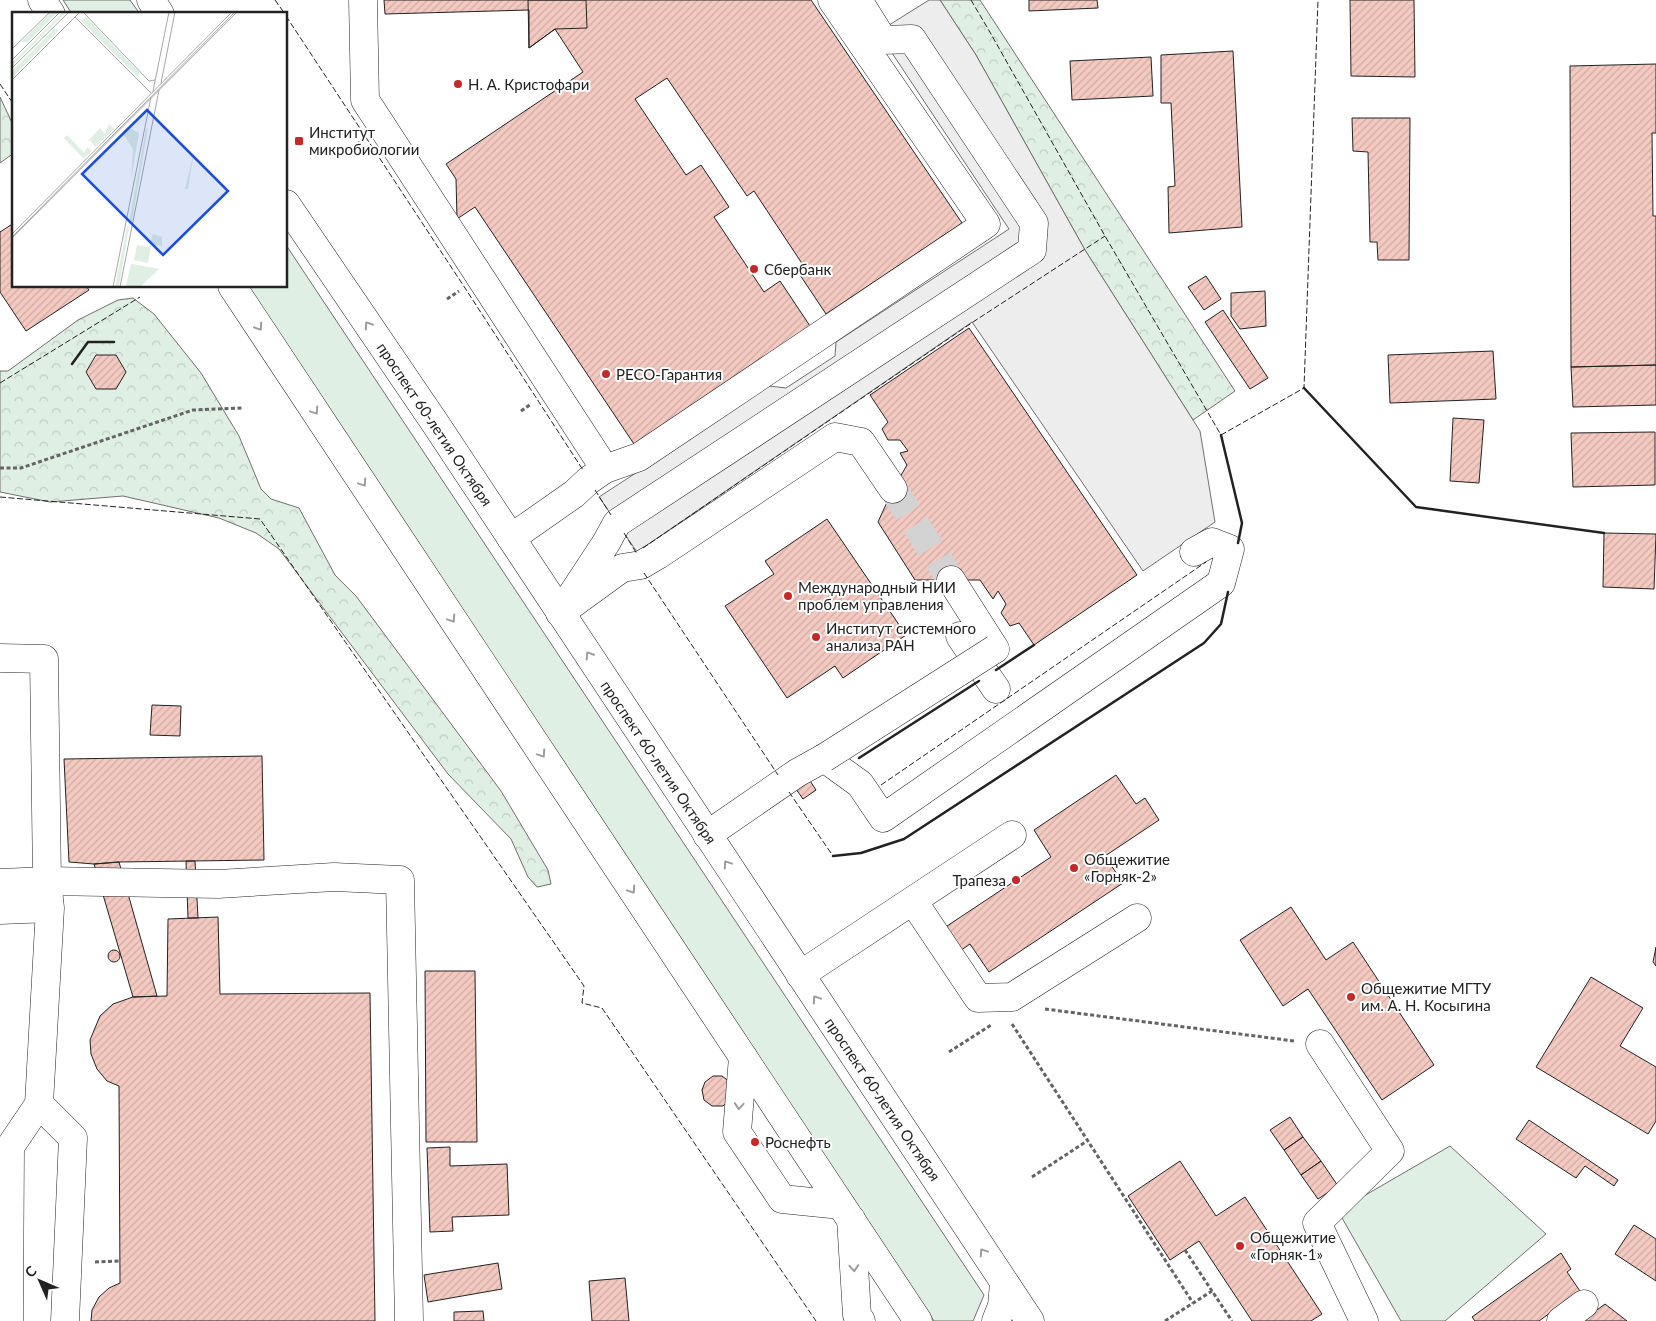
<svg xmlns="http://www.w3.org/2000/svg" width="1656" height="1321" viewBox="0 0 1656 1321" font-family="Lato,sans-serif">
	<defs>
		<pattern id="forest-crowns" width="20" height="18" patternUnits="userSpaceOnUse" patternTransform="scale(1.25)"><rect width="20" height="18" fill="#e0efe3"/><path d="M2 6a3 3 0 1 1 6 0M12 15a3 3 0 1 1 6 0" fill="none" stroke="#c0cdc2"/></pattern>
		<pattern id="building-hatch" width="6" height="6" patternUnits="userSpaceOnUse" patternTransform="scale(1.25)"><rect width="6" height="6" fill="#f3c9c0"/><path d="M-1 1l2-2M0 6l6-6M5 7l2-2" fill="none" stroke="#d0aca5"/></pattern>
	</defs>
	<rect width="100%" height="100%" fill="#fff"/>
	<path fill="#e0efe3" stroke="#6f6f6f" d="M 63,0 L 130,0 L 140,14 L 72,14 Z
		M 286,245 L 984,1295 L 973,1321 L 934,1321 L 246,286 L 286,286 Z
		M 1450,1146 L 1546,1234 L 1445,1321 L 1401,1321 L 1338,1211 Z"/>
	<path fill="url(#forest-crowns)" stroke="#6f6f6f" d="M 940,0 L 980,0 L 1235,391 L 1193,420 L 1085,250 L 976,55 Z
		M 0,97 L 14,127 L 14,153 L 0,163 Z
		M 133,298 L 154,314 L 201,373 L 239,436 L 261,489 L 271,499 L 299,508 L 335,575 L 356,596 L 501,791 L 548,870 L 551,884 L 537,887 L 528,877 L 511,839 L 448,774 L 279,549 L 256,533 L 219,518 L 123,496 L 50,502 L 0,492 L 0,371 L 8,371 L 78,320 L 118,300 Z"/>
	<path fill="#ededed" stroke="#6f6f6f" d="M 929,0 L 940,0 L 976,55 L 1085,250 L 1200,431 L 1215,522 L 1143,571 L 972,322 L 637,552 L 599,497 L 769,386 L 786,388 L 835,356 L 836,342 L 1009,229 L 878,32 Z"/>
	<path fill="url(#building-hatch)" stroke="#222" d="M 384,0 L 811,0 L 962,223 L 826,314 L 798,272 L 805,268 L 754,191 L 747,196 L 667,78 L 635,99 L 686,175 L 701,165 L 729,207 L 714,217 L 764,292 L 780,281 L 810,326 L 634,444 L 475,207 L 457,219 L 456,179 L 446,164 L 583,72 L 555,29 L 529,48 L 529,10 L 385,14 Z
		M 528,0 L 586,0 L 587,28 L 555,29 L 529,48 Z
		M 1029,0 L 1097,0 L 1098,8 L 1029,11 Z
		M 1350,0 L 1414,0 L 1415,77 L 1351,76 Z
		M 1233,51 L 1242,227 L 1169,233 L 1168,187 L 1175,186 L 1171,103 L 1161,103 L 1161,55 Z
		M 1151,57 L 1153,96 L 1072,100 L 1070,61 Z
		M 1656,64 L 1656,133 L 1652,133 L 1653,216 L 1656,216 L 1656,365 L 1571,367 L 1570,66 Z
		M 1352,118 L 1410,118 L 1409,260 L 1378,260 L 1377,242 L 1370,242 L 1368,152 L 1353,151 Z
		M 14,223 L 14,286 L 86,286 L 89,290 L 26,331 L 0,292 L 0,232 Z
		M 1206,276 L 1221,299 L 1204,310 L 1188,287 Z
		M 1265,291 L 1266,326 L 1240,329 L 1231,316 L 1231,293 Z
		M 1223,310 L 1268,378 L 1250,389 L 1205,322 Z
		M 969,328 L 1137,575 L 1034,645 L 1019,623 L 1010,626 L 1001,613 L 1006,604 L 998,591 L 993,599 L 980,580 L 915,580 L 878,522 L 893,489 L 907,465 L 900,453 L 908,451 L 900,440 L 888,440 L 882,429 L 888,422 L 870,395 Z
		M 1493,351 L 1496,399 L 1390,403 L 1388,355 Z
		M 96,355 L 116,355 L 126,372 L 116,389 L 96,389 L 86,372 Z
		M 1656,365 L 1656,405 L 1573,407 L 1571,367 Z
		M 1453,418 L 1484,420 L 1479,483 L 1450,481 Z
		M 1655,432 L 1655,485 L 1573,487 L 1571,433 Z
		M 827,519 L 906,635 L 843,678 L 835,666 L 787,698 L 725,606 L 774,574 L 765,561 Z
		M 1604,533 L 1656,534 L 1654,589 L 1603,587 Z
		M 152,705 L 181,706 L 180,736 L 150,735 Z
		M 262,756 L 264,860 L 119,862 L 94,864 L 69,862 L 64,759 Z
		M 1116,775 L 1136,804 L 1145,798 L 1159,820 L 1105,856 L 1123,883 L 989,972 L 970,944 L 960,951 L 944,928 L 1051,857 L 1034,830 Z
		M 807,776 L 816,790 L 803,799 L 793,785 Z
		M 186,861 L 195,861 L 198,918 L 188,918 Z
		M 119,862 L 157,996 L 133,997 L 94,864 Z
		M 1291,907 L 1326,960 L 1353,942 L 1434,1065 L 1382,1100 L 1308,989 L 1283,1006 L 1240,940 Z
		M 218,917 L 220,994 L 370,993 L 375,1321 L 91,1321 L 92,1310 L 99,1297 L 109,1288 L 120,1283 L 119,1086 L 107,1081 L 97,1069 L 91,1054 L 90,1040 L 100,1016 L 113,1004 L 133,997 L 167,996 L 168,919 Z
		M 1656,947 L 1656,966 L 1653,962 Z
		M108 956a6 6 0 1 1 12 0a6 6 0 1 1-12 0Z
		M 425,971 L 475,971 L 477,1142 L 426,1142 Z
		M 1591,977 L 1643,1008 L 1620,1046 L 1656,1067 L 1656,1121 L 1648,1134 L 1536,1067 Z
		M 713,1076 L 722,1076 L 730,1082 L 730,1100 L 723,1106 L 712,1106 L 704,1100 L 702,1090 L 705,1082 Z
		M 1290,1117 L 1303,1137 L 1284,1150 L 1270,1130 Z
		M 1529,1120 L 1618,1180 L 1614,1186 L 1585,1166 L 1576,1178 L 1516,1139 Z
		M 1303,1137 L 1321,1161 L 1301,1175 L 1284,1150 Z
		M 450,1147 L 450,1166 L 507,1164 L 509,1215 L 452,1217 L 453,1231 L 430,1232 L 427,1148 Z
		M 1180,1161 L 1216,1216 L 1245,1197 L 1322,1314 L 1311,1321 L 1252,1321 L 1199,1241 L 1170,1260 L 1128,1196 Z
		M 1321,1161 L 1338,1186 L 1318,1199 L 1301,1175 Z
		M 1634,1225 L 1656,1239 L 1656,1281 L 1615,1254 Z
		M 1561,1253 L 1571,1269 L 1567,1272 L 1580,1291 L 1539,1321 L 1475,1321 L 1472,1317 Z
		M 498,1263 L 502,1289 L 428,1302 L 424,1275 Z
		M 625,1278 L 629,1321 L 592,1321 L 589,1281 Z
		M 1605,1304 L 1627,1321 L 1582,1321 Z
		M 483,1311 L 484,1321 L 454,1321 L 454,1312 Z"/>
	<g fill="none" stroke-linecap="round" stroke-linejoin="round">
		<path stroke="#d3d3d3" stroke-width="28" stroke-dasharray="28 14" stroke-linecap="butt" d="M 893,489 L 951,580"/>
		<g stroke="#222" stroke-width="29">
			<path id="minor" d="M 363,0 L 365,100 L 605,469 L 589,480 L 574,494 L 511,538
				M 858,0 L 883,40 L 912,39 L 1034,223 L 1032,250 L 617,523 L 606,543 L 560,613 L 622,568 L 641,565 L 658,555 L 835,437 L 861,442 L 893,489
				M 605,469 L 639,457 L 986,224 L 832,0
				M 951,580 L 995,649
				M 960,636 L 970,651
				M 0,658 L 44,659 L 47,881 L 50,908 L 39,1104 L 10,1147 L 9,1321
				M 987,676 L 996,689
				M 707,835 L 797,773 L 824,758 L 860,784 L 883,818 L 1221,583 L 1230,549 L 1212,542 L 1194,552
				M 0,883 L 47,881 L 218,884 L 334,877 L 400,880 L 409,1321
				M 913,901 L 978,998 L 1012,997 L 1137,918
				M 0,910 L 50,908
				M 800,975 L 1012,835
				M 1320,1044 L 1390,1151 L 1317,1223 L 1364,1321
				M 743,1057 L 737,1132 L 782,1199 L 841,1205
				M 39,1104 L 73,1138 L 65,1321
				M 851,1219 L 857,1315 L 861,1321
				M 996,1321 L 1002,1306 L 1004,1283
				M 1561,1321 L 1584,1304"/>
		</g>
		<g stroke="#222" stroke-width="29">
			<path id="major" d="M 42,0 L 51,14
				M 151,0 L 160,14
				M 286,204 L 435,423 L 1030,1321
				M 232,286 L 918,1321"/>
		</g>
		<path stroke="#646464" stroke-width="3" stroke-dasharray="4 2.5" stroke-linecap="butt" d="M 348,150 L 360,142
			M 447,299 L 459,291
			M 521,411 L 531,404
			M 0,468 L 21,468 L 193,410 L 242,408
			M 1045,1009 L 1294,1041
			M 1012,1024 L 1193,1303
			M 949,1052 L 991,1025
			M 1032,1177 L 1087,1141
			M 1185,1250 L 1212,1291
			M 95,1262 L 120,1261
			M 1165,1321 L 1212,1291 L 1232,1321"/>
		<use href="#minor" stroke="#fff" stroke-width="28"/>
		<use href="#major" stroke="#fff" stroke-width="28"/>
		<g stroke="#222" stroke-width="29" stroke-linecap="butt">
			<path id="minor-bridge" d="M 824,758 L 995,649"/>
		</g>
		<use href="#minor-bridge" stroke="#fff" stroke-width="28"/>
		<path stroke="#222" stroke-width="1" stroke-dasharray="6 2.5" stroke-linecap="butt" d="M 275,0 L 285,14
			M 971,0 L 991,34 L 1105,236 L 1221,435 L 1304,388 L 1318,0
			M 286,16 L 465,288 L 583,470
			M 0,84 L 14,105
			M 0,383 L 140,297
			M 595,490 L 611,515
			M 0,497 L 260,519 L 584,986 L 582,1003 L 602,1008 L 816,1321
			M 624,533 L 637,554
			M 643,548 L 973,322 L 1105,236
			M 644,573 L 778,775
			M 881,785 L 1206,562
			M 789,792 L 833,856"/>
		<path stroke="#222" stroke-width="2.5" d="M 72,364 L 88,342 L 114,342
			M 1304,388 L 1416,507 L 1604,533
			M 1221,435 L 1242,523 L 1238,543
			M 996,670 L 1034,645
			M 859,758 L 979,681
			M 833,856 L 861,853 L 904,839 L 1204,643 L 1221,624 L 1228,592"/>
	</g>
	<defs><path id="oneway-chevron" d="M-2-3.5L2.5 0L-2 3.5" fill="none" stroke-width="1.6" stroke-linecap="round" stroke-linejoin="round" transform="scale(1.25)"/></defs>
	<g stroke="#9c9c9c">
		<use href="#oneway-chevron" transform="translate(368 325) rotate(-124)"/>
		<use href="#oneway-chevron" transform="translate(259 327) rotate(56)"/>
		<use href="#oneway-chevron" transform="translate(315 411) rotate(56)"/>
		<use href="#oneway-chevron" transform="translate(363 483) rotate(56)"/>
		<use href="#oneway-chevron" transform="translate(452 619) rotate(56)"/>
		<use href="#oneway-chevron" transform="translate(589 655) rotate(-123)"/>
		<use href="#oneway-chevron" transform="translate(542 754) rotate(56)"/>
		<use href="#oneway-chevron" transform="translate(727 864) rotate(-124)"/>
		<use href="#oneway-chevron" transform="translate(632 890) rotate(56)"/>
		<use href="#oneway-chevron" transform="translate(816 999) rotate(-124)"/>
		<use href="#oneway-chevron" transform="translate(739 1106) rotate(94)"/>
		<use href="#oneway-chevron" transform="translate(983 1252) rotate(-124)"/>
		<use href="#oneway-chevron" transform="translate(854 1268) rotate(86)"/>
	</g>
	<g fill="#c62828" stroke="#fff" stroke-width="2">
		<circle cx="458" cy="84" r="5"/>
		<rect x="294" y="136" width="10" height="10" rx="2.5"/>
		<circle cx="754" cy="269" r="5"/>
		<circle cx="606" cy="374" r="5"/>
		<circle cx="788" cy="596" r="5"/>
		<circle cx="816" cy="637" r="5"/>
		<circle cx="1074" cy="868" r="5"/>
		<circle cx="1016" cy="880" r="5"/>
		<circle cx="1351" cy="997" r="5"/>
		<circle cx="755" cy="1142" r="5"/>
		<circle cx="1240" cy="1246" r="5"/>
	</g>
	<g text-anchor="middle" dominant-baseline="central" stroke-width="4" stroke-linejoin="round" paint-order="stroke">
		<g font-size="15" fill="#222" stroke="#fff" text-anchor="start">
			<text x="468" y="84">Н. А. Кристофари</text>
			<text x="309" y="132">Институт<tspan x="309" dy="17">микробиологии</tspan></text>
			<text x="764" y="269">Сбербанк</text>
			<text x="616" y="374">РЕСО-Гарантия</text>
			<text x="798" y="587">Международный НИИ<tspan x="798" dy="17">проблем управления</tspan></text>
			<text x="826" y="628">Институт системного<tspan x="826" dy="17">анализа РАН</tspan></text>
			<text x="1084" y="859">Общежитие<tspan x="1084" dy="17">«Горняк-2»</tspan></text>
			<text x="1006" y="880" text-anchor="end">Трапеза</text>
			<text x="1361" y="988">Общежитие МГТУ<tspan x="1361" dy="17">им. А. Н. Косыгина</tspan></text>
			<text x="765" y="1142">Роснефть</text>
			<text x="1250" y="1237">Общежитие<tspan x="1250" dy="17">«Горняк-1»</tspan></text>
		</g>
		<g font-size="15" fill="#222" stroke="#fff">
			<text transform="translate(435 424) rotate(56)">проспект 60-летия Октября</text>
			<text transform="translate(659 762) rotate(56)">проспект 60-летия Октября</text>
			<text transform="translate(883 1099) rotate(56)">проспект 60-летия Октября</text>
		</g>
	</g>
	<g transform="translate(12 12)">
		<rect width="275" height="275" fill="#fff"/>
		<path d="M 39,0 L 46,0 L 16,30 L 9,30 ZM 51,0 L 54,0 L 0,54 L 0,51 ZM 74,5 L 128,61 L 126,65 L 69,9 ZM 42,17 L 47,18 L 0,66 L 0,59 ZM 136,116 L 120,209 L 117,210 L 134,117 ZM 117,214 L 107,275 L 103,275 L 115,215 ZM 141,222 L 150,225 L 150,234 L 139,233 L 136,251 L 122,248 L 125,233 L 137,235 ZM 119,252 L 147,257 L 128,275 L 114,275 Z" fill="#e0efe3"/>
		<path d="M 97,112 L 102,117 L 83,135 L 78,128 L 74,131 L 88,116 L 93,122 ZM 116,115 L 127,121 L 119,168 L 121,137 L 110,120 ZM 55,123 L 72,141 L 75,135 L 80,139 L 72,147 L 52,126 ZM 183,134 L 176,177 L 173,177 L 180,148 ZM 119,252 L 144,256 L 121,253 L 119,262 L 138,266 L 119,264 L 114,275 Z" fill="#e0efe3"/>
		<path fill="none" stroke="#a7a7a7" stroke-width="1" d="M 71,0 L 137,69 L 143,68M 63,5 L 139,81M 0,37 L 38,0M 0,48 L 48,0M 0,56 L 57,0M 0,68 L 68,0M 149,71 L 163,0M 141,79 L 157,0M 0,222 L 220,0M 0,225 L 223,0M 0,226 L 225,0M 101,275 L 139,85M 108,275 L 147,78"/>
		<path fill="#1d4ed8" fill-opacity="0.15" stroke="#1d4ed8" stroke-width="2.5" d="M 135,98 L 216,179 L 151,243 L 70,162 Z"/>
		<rect width="275" height="275" fill="none" stroke="#222" stroke-width="2.5"/>
	</g>
	<g transform="translate(40 1281) rotate(315)" stroke="#ffffff" stroke-width="4" paint-order="stroke">
	<path d="M0-4L9 19L0 12L-9 19Z" fill="#222222"/>
	<text y="-8" font-size="14" font-weight="bold" text-anchor="middle" fill="#222222">С</text>
	</g>
</svg>
